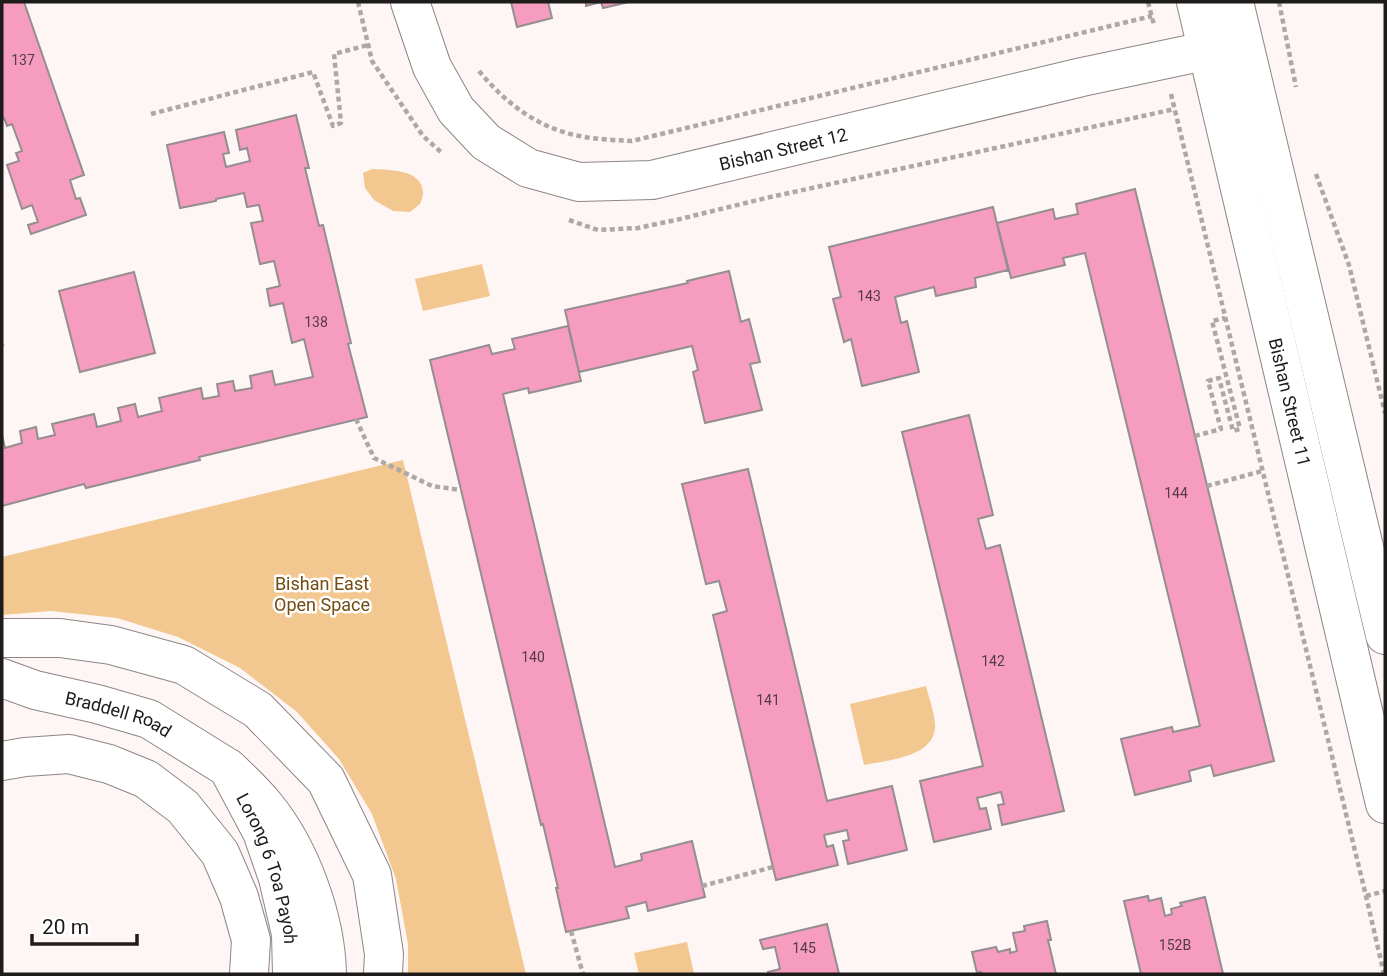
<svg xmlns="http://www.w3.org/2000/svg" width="1387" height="976" viewBox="0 0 1387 976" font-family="Roboto,sans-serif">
	<rect width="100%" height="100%" fill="#fef5f5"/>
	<path fill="#f3c790" d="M 372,169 C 389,170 423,169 423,193 C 423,197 421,201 420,204 L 410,212 L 393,211 L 374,200 L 365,188 L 363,173 Z
		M 482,264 L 490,296 L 423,311 L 415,279 Z
		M 403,460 L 526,974 L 408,974 L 408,944 L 396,879 L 372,814 L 339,759 L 297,712 L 240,668 L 178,637 L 117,618 L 51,611 L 2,615 L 2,557 Z
		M 926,686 C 929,698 934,711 935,724 C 937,757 888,760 864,765 L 850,704 Z
		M 687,942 L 694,974 L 639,974 L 634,953 Z"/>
	<path fill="#f69cbe" stroke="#958e90" stroke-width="2" d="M 2,2 L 24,2 L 84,175 L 70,180 L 76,199 L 80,198 L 86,215 L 31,234 L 28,225 L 38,222 L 32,205 L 22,209 L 7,165 L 19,161 L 16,153 L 22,151 L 12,124 L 7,126 L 4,118 L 2,119 Z
		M 511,2 L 548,2 L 552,18 L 517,27 Z
		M 586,2 L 629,2 L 603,8 L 601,2 L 586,6 Z
		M 296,115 L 309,168 L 305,168 L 319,226 L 323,225 L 351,343 L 348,344 L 367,417 L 199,457 L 200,460 L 86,488 L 84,484 L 2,506 L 2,435 L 5,448 L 22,443 L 20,431 L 36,427 L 38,439 L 55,435 L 52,424 L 94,414 L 97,427 L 121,421 L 118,408 L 135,404 L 138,417 L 162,411 L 159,398 L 201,388 L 203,399 L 219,396 L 217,384 L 233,381 L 235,391 L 252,388 L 250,376 L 272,371 L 275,385 L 313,377 L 304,339 L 292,343 L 283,303 L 270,306 L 267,289 L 280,286 L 274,261 L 260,264 L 251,223 L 263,221 L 259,205 L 247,207 L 244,193 L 216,199 L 216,201 L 180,208 L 167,145 L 224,132 L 229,153 L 223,154 L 226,167 L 250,161 L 247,148 L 240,150 L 236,130 Z
		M 1135,189 L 1274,761 L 1214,776 L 1211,765 L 1189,771 L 1191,781 L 1135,795 L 1121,739 L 1172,727 L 1173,732 L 1200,726 L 1085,253 L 1063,258 L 1065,265 L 1011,278 L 997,223 L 1053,209 L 1055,219 L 1078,214 L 1076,204 Z
		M 993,207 L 1008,270 L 975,278 L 976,287 L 936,296 L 934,287 L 895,297 L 901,323 L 907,321 L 919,372 L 862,386 L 851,339 L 844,342 L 833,299 L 841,297 L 829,247 Z
		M 729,271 L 741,322 L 749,319 L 760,362 L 750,364 L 762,410 L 705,423 L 693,372 L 698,370 L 692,346 L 579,372 L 565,310 L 688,283 L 687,281 Z
		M 134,272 L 155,353 L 80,372 L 59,291 Z
		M 568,326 L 581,381 L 529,393 L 528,388 L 503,394 L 615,867 L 642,860 L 641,854 L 692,841 L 705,897 L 648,911 L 646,902 L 626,907 L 629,918 L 566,932 L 556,888 L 558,888 L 543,824 L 541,825 L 430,360 L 489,345 L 492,354 L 515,349 L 512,339 Z
		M 969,415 L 993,515 L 978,519 L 986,549 L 1000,545 L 1064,811 L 1002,825 L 998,805 L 1004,804 L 1001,792 L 977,798 L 980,809 L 986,808 L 991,829 L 934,842 L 920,781 L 983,766 L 902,432 Z
		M 748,469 L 827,801 L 892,786 L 907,850 L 848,864 L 843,841 L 849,840 L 847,830 L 824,835 L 827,847 L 833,845 L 838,865 L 776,880 L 713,615 L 727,611 L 719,581 L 706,584 L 682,484 Z
		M 1148,896 L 1149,901 L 1161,898 L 1165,916 L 1172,914 L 1171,909 L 1182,906 L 1180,903 L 1205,897 L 1223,974 L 1141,974 L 1124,901 Z
		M 1047,921 L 1051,940 L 1048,940 L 1056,974 L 982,974 L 981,972 L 977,973 L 972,952 L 996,947 L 998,952 L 1010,949 L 1010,953 L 1017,951 L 1013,933 L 1025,931 L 1024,926 Z
		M 827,924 L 839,974 L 769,974 L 768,972 L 780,969 L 775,947 L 763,949 L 760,940 Z"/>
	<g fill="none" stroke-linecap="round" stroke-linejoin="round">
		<g stroke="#8d8685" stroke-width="40">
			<g id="secondary">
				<path id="s1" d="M 410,2 L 432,67 L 456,110 L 486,142 L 528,168 L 579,182 L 652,180 L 1082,77 L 1243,43"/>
				<path id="s2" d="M 1196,2 L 1385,804"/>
				<path d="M 1234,2 L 1385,635"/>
			</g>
		</g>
		<g stroke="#8d8685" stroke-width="40">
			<g id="primary">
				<path id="s3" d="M 2,678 L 35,690 L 97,704 L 149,719 L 228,768 L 262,832 L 278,878 L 291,934 L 292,974"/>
			</g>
		</g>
		<g stroke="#8d8685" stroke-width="40">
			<path id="highway" d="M 2,638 L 60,638 L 111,645 L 184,665 L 258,710 L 326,780 L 372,875 L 384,954 L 383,974
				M 2,761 L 25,757 L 69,754 L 109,764 L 146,779 L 183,807 L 220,853 L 239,897 L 251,940 L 249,974
				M 228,768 C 241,780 255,793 266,807 C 301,850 326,919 327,974"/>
		</g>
		<path stroke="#aea7a7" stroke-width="4.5" stroke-dasharray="5 3.5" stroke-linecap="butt" d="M 358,2 L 372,61 L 423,136 L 442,153
			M 1148,2 L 1154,25
			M 1279,2 L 1296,87
			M 479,71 C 502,99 531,123 567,133 C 588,139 611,140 632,141 L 1152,16
			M 1171,94 L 1366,896 L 1384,974
			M 151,114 L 313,72 L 333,126 L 341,123 L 334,54 L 368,45
			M 1316,174 L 1349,265 L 1385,413
			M 569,220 L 598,230 L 638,228 L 676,220 L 766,198 L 1175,109
			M 2,345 L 3,344
			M 356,419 L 374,458 L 432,486 L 461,490
			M 1195,436 L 1221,429 L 1208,381 L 1219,378 L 1233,431 L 1240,429 L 1212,321 L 1225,318
			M 1207,486 L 1262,471
			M 702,886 L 773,867
			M 1366,896 L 1385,891
			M 571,931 L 583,974"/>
		<use href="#secondary" stroke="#fff" stroke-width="38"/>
		<use href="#primary" stroke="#fff" stroke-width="38"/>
		<use href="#highway" stroke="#fff" stroke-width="38"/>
	</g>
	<g text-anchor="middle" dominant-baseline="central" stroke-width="5" stroke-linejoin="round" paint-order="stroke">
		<g font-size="14" fill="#543b44">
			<text x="23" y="60">137</text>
			<text x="869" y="296">143</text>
			<text x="316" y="322">138</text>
			<text x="1176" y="493">144</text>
			<text x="533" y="657">140</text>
			<text x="993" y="661">142</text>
			<text x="768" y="700">141</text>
			<text x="1175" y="945">152B</text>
			<text x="804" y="948">145</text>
		</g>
		<g font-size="18" fill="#1e1b1b" stroke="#fff">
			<text stroke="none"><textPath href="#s1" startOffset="472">Bishan Street 12</textPath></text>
			<text stroke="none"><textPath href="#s2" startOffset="411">Bishan Street 11</textPath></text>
			<text stroke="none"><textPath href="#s3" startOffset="122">Braddell Road</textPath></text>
			<text stroke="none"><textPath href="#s3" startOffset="355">Lorong 6 Toa Payoh</textPath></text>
		</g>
		<g font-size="18" fill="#724c12" stroke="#fff">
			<text x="322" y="583">Bishan East<tspan x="322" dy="21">Open Space</tspan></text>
		</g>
	</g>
	<rect width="1387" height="976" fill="none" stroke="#1e1b1b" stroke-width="7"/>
	<path d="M32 934v10h105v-10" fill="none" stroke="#1e1b1b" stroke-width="3.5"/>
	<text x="42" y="934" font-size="21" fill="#1e1b1b" stroke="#ffffff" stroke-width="5" paint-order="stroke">20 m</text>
</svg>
